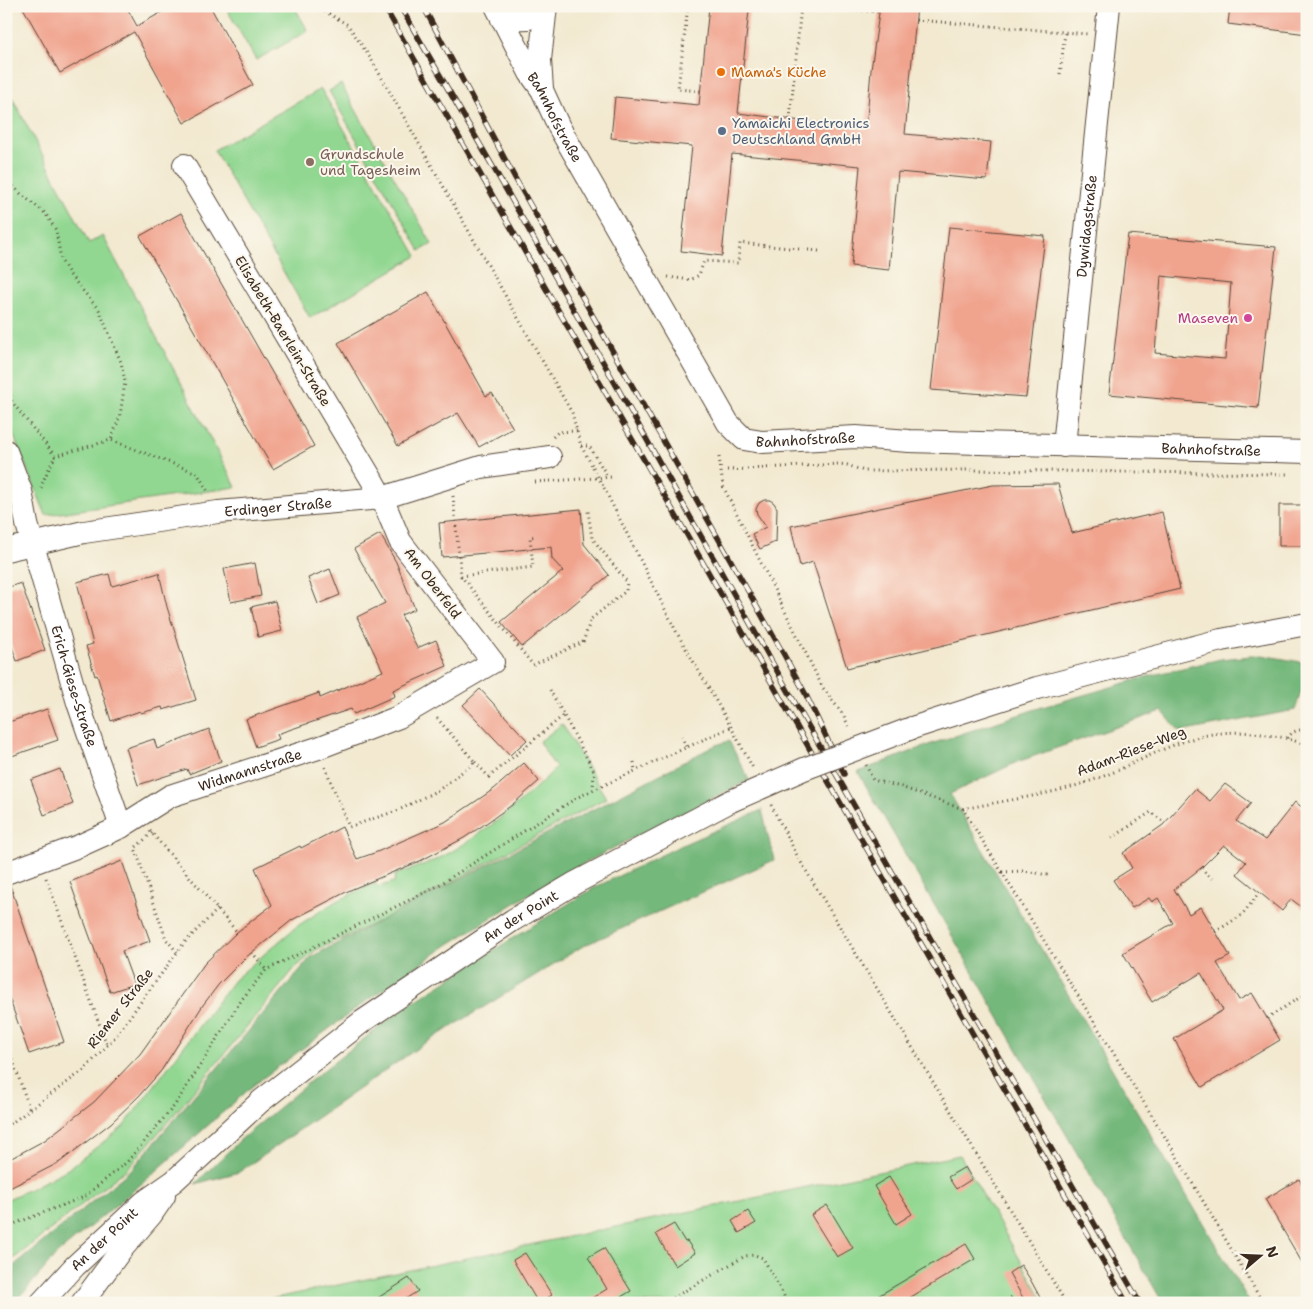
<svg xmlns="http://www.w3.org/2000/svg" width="1313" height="1309" viewBox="0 0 1313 1309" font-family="'Shantell Sans',sans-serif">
	<rect width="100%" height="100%" fill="#fbf7ec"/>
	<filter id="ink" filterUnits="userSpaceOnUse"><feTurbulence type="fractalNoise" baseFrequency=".02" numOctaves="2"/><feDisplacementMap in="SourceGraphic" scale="10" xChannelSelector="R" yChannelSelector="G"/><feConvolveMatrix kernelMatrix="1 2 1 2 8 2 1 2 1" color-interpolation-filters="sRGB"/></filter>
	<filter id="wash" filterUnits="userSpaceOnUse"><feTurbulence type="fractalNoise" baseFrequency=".0096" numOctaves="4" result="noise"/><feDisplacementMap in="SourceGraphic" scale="20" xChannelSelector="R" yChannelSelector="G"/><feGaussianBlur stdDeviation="1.12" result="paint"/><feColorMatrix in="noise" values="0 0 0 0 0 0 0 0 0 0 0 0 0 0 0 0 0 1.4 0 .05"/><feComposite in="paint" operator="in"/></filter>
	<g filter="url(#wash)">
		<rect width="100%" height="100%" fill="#f2e9d0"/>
		<path fill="#91d791" stroke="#668058" d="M 225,6 L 294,6 L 308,31 L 256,60 Z
			M 341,84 L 432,244 L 420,251 L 329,91 Z
			M 6,86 L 89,243 L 103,236 L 236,487 L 46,515 L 6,417 Z
			M 321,89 L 417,256 L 310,318 L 214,150 Z
			M 562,724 L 606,798 L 382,920 L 316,950 L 295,968 L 185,1102 L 128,1168 L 6,1265 L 6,1200 L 32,1188 L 68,1169 L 123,1127 L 234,980 L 296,927 L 333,903 L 375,883 L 378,887 L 394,882 L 395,875 C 411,869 427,864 442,857 C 485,834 522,802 556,768 L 539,742 Z
			M 960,1155 L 1045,1303 L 252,1303 Z"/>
		<path fill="#74b87b" stroke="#58714c" d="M 1261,655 L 1307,663 L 1307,674 L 1295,710 L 1180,732 L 1162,711 L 1017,762 L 950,794 L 1250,1303 L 1163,1303 L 858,772 L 931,744 L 1039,708 L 1149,676 L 1221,659 Z
			M 729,741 L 749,780 L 638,835 L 549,882 L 449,944 L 357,1008 L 255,1084 L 146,1180 L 56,1255 L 15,1303 L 6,1303 L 6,1272 L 132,1169 L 311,957 L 716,745 Z
			M 762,810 L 774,860 L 583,946 L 422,1045 L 239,1172 L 195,1184 L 239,1141 L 320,1073 L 401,1010 L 508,941 L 594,888 L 682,845 Z"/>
		<g id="blocks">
			<path fill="#f0a38d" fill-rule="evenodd" d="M 22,6 L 126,6 L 137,26 L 173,6 L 210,6 L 253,85 L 184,123 L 134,32 L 60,73 Z
				M 709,6 L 749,10 L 738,113 L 866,129 L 871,70 L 880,6 L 917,6 L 905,134 L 991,142 L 987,180 L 898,172 L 889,270 L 851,266 L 860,166 L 732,154 L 722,256 L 681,251 L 692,146 L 611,138 L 615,97 L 699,105 Z
				M 1230,6 L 1307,6 L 1307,34 L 1228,24 Z
				M 181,213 L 314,446 L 273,469 L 140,236 Z
				M 949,227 L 1045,236 L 1026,397 L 931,390 Z
				M 1128,234 L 1276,247 L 1258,408 L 1109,394 ZM 1161,276 L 1231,283 L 1225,359 L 1155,353 Z
				M 428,292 L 486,396 L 492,393 L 513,428 L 479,447 L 458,413 L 398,446 L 338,343 Z
				M 1058,484 L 1072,533 L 1162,512 L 1180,589 L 847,668 L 813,562 L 800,566 L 791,526 L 993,485 Z
				M 764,500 L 770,500 L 774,503 L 777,508 L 776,543 L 775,542 L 760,549 L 752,534 L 766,527 L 757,514 L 756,509 L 759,503 Z
				M 1279,505 L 1307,505 L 1307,546 L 1279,546 Z
				M 581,509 L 584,544 L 609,575 L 522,647 L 501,622 L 563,571 L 552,559 L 551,547 L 442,557 L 439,523 Z
				M 380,534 L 396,562 L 415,609 L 401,615 L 417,648 L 436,640 L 447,666 L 393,690 L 395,696 L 354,714 L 351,709 L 277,734 L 279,739 L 256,747 L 246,719 L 319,693 L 320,698 L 383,671 L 357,617 L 385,603 L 354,549 Z
				M 255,563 L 261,596 L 231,602 L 224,569 Z
				M 330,569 L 340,595 L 318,604 L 308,578 Z
				M 159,573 L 167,607 L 196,700 L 163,710 L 162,707 L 141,713 L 140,711 L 111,721 L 97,675 L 95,676 L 86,646 L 93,644 L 77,582 L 109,574 L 112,586 Z
				M 21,583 L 45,650 L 17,661 L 6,631 L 6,588 Z
				M 275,601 L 282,631 L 258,637 L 251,607 Z
				M 480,689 L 527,740 L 510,755 L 463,705 Z
				M 47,709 L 58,740 L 6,758 L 6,723 Z
				M 209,729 L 221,761 L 189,774 L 187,769 L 138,785 L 126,748 L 154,739 L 157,749 Z
				M 524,763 L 539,781 L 512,805 L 482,826 L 464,838 L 420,861 L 350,890 L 292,920 L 245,958 L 219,984 L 203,1005 L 161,1071 L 139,1096 L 111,1123 L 60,1162 L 6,1190 L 6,1161 L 45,1140 L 94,1102 L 140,1054 L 205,963 L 237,932 L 272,905 L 255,868 L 300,846 L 301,848 L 342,827 L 357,859 L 377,852 L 445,822 L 494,789 Z
				M 60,769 L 73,804 L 44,815 L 31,780 Z
				M 1225,784 L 1251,803 L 1236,821 L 1265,840 L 1295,802 L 1307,811 L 1307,911 L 1291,899 L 1282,911 L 1237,874 L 1246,862 L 1224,845 L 1201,868 L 1174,889 L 1189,914 L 1201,907 L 1230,956 L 1217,963 L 1239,1000 L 1252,993 L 1280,1040 L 1202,1087 L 1174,1039 L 1223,1010 L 1201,973 L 1152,1002 L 1123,953 L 1173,923 L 1158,898 L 1152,902 L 1149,898 L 1132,908 L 1113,880 L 1132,868 L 1123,853 L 1163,825 L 1195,789 L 1210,801 Z
				M 122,861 L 150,941 L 122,951 L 134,984 L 110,992 L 70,882 Z
				M 10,885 L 64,1042 L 29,1054 L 6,989 L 6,886 Z
				M 965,1167 L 972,1179 L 956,1189 L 948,1177 Z
				M 889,1177 L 912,1214 L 896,1224 L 874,1186 Z
				M 1299,1179 L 1307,1192 L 1307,1271 L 1265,1199 Z
				M 827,1205 L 853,1248 L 837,1257 L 811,1215 Z
				M 748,1211 L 756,1223 L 739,1233 L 732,1221 Z
				M 674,1224 L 685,1242 L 687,1241 L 695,1253 L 675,1266 L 656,1234 Z
				M 966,1244 L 975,1259 L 946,1276 L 901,1303 L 866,1303 Z
				M 604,1248 L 631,1291 L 611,1303 L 588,1303 L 587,1301 L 607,1289 L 588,1257 Z
				M 525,1253 L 552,1295 L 539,1303 L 538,1303 L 513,1260 Z
				M 1021,1265 L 1030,1279 L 1043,1303 L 1026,1303 L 1009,1273 Z
				M 409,1278 L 418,1291 L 399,1303 L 370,1303 Z"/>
		</g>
	</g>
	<g filter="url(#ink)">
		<use href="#blocks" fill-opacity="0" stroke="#564739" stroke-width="1"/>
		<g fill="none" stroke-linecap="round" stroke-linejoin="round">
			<g stroke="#564739" stroke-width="24">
				<g id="minor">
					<path id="s1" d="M 496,6 L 530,73 L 542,90 L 559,127 L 728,423 L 744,439 L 762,442 L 856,437 L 909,441 L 1307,452"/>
					<path d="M 502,19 L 529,18 L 546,8"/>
					<path d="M 542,89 L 540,60 L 546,6"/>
					<path id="s2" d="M 1064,446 L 1109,6"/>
					<path id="s3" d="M 6,451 L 21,491 L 27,524 L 78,703 L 121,827"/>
					<path id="s4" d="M 6,550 L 84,532 L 218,512 L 382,498 L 481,467 L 550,457"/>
					<path d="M 912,728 L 1037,688 L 1221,640 L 1307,624"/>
					<path id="s5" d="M 6,873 L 79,846 L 121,827 L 170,796 L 318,748 L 399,717 L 493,662 L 400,541 L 382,498 L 372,480 L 184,165"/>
					<path id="s6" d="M 41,1303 L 75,1266 L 144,1202 L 174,1181 L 261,1101 L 363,1021 L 513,920 L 575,883 L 731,801"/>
					<path d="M 82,1303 L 121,1250 L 151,1215 L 164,1196"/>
				</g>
			</g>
			<path stroke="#564739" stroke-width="3" stroke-dasharray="1 4" stroke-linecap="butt" d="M 316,6 L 348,25 L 371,59 L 572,413 L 581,446 L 593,467
				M 688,6 L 678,89 L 700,91
				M 807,6 L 879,12
				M 916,20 L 1088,34
				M 1060,74 L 1065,33
				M 790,119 L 801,6
				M 6,179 L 22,195 L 45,213 L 56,230 L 61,260 L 70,275 L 99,310 L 121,362 L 125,382 L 120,416 L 111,440
				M 668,277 L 691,280 L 699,275 L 704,261 L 738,263 L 740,243 L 819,251
				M 6,361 L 8,389 L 12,402 L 55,456 L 111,440 L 197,473 L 209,493
				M 553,437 L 558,432 L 578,431
				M 581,446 L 589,446 L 608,477
				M 719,457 L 723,486 L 823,688 L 844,716 L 850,730
				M 727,470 L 839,464 L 847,465 L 864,471 L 972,470 L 1289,474
				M 535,482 L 612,477
				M 41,488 L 44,479 L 55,456
				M 604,488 L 677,633 L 731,727 L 754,770
				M 453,496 L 461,576 L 533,665 L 583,642 L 591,619 L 626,591 L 627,582 L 592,538 L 588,511
				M 461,576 L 533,567 L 530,537 L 537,536
				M 550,690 L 594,771 L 593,789
				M 682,736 L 686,747
				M 1287,738 L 1293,732 L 1307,728
				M 475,762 L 489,777 L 564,715
				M 634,762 L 635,771
				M 866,765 L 873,780 L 901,787 L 963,809 L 1170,1145 L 1263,1303
				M 325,767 L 349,827 L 399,810 L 440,789 L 475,762 L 437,718
				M 771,805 L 799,859 L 1066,1303
				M 963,809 C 1006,800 1052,795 1093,780 C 1129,768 1162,746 1199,737 C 1220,731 1246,731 1267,735 C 1281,737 1295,739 1307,747
				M 150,831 L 237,932
				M 152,833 L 135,848 L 166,939 L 177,952
				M 1112,838 L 1151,812 L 1165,823
				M 1201,868 L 1215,882
				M 1002,872 L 1024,871 L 1048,875
				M 46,878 L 107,1045
				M 1215,932 L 1242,915 L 1259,893
				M 252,952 L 266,970
				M 1267,1018 L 1307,993
				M 6,1041 L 30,1110
				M 6,1127 L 84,1070 L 115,1037 L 184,943 L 218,909
				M 6,1227 L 84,1197 L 127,1162 L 175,1105 L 242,999 L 266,970 L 434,888 L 578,797 L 731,727
				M 664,1303 L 745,1256 L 755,1255 L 763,1258 L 788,1303
				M 1002,1303 L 1012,1297"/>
			<use href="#minor" stroke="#fff" stroke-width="22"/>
			<g stroke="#3b2a1e" stroke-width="5.5">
				<path id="rail" d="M 384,6 L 1127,1303
					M 400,6 L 504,186 L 786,687 L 1140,1303
					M 423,6 L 515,178 L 783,653 L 805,693 L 844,774"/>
			</g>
			<use href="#rail" stroke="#fbf7ec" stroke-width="4" stroke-dasharray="11" stroke-linecap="butt"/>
			<g stroke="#564739" stroke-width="24" stroke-linecap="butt">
				<path id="minor-bridge" d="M 731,801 L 804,769 L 912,728"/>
			</g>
			<path stroke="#564739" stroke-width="3" stroke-dasharray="1 4" stroke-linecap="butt" d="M 593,467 L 604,488"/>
			<use href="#minor-bridge" stroke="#fff" stroke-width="22"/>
		</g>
	</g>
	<circle fill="#e8710a" stroke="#fbf7ec" stroke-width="2" cx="721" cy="72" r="5"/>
	<circle fill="#5c6f8a" stroke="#fbf7ec" stroke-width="2" cx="722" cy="131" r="5"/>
	<circle fill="#8d6e63" stroke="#fbf7ec" stroke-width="2" cx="310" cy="162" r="5"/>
	<circle fill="#d1479c" stroke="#fbf7ec" stroke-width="2" cx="1248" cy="318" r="5"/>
	<g text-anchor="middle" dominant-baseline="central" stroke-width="4" stroke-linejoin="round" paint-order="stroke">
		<g font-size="14" fill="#c56008" stroke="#fbf7ec" text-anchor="start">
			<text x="731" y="72">Mama's Küche</text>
		</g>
		<g font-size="14" fill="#3b2a1e" stroke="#fbf7ec">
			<text stroke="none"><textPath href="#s1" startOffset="126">Bahnhofstraße</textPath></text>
			<text stroke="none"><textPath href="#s2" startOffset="221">Dywidagstraße</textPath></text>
			<text transform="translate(283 331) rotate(59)">Elisabeth-Baerlein-Straße</text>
			<text stroke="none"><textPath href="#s1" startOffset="562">Bahnhofstraße</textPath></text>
			<text stroke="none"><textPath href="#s1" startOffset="968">Bahnhofstraße</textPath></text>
			<text stroke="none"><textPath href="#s4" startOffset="276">Erdinger Straße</textPath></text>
			<text transform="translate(433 583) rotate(53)">Am Oberfeld</text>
			<text stroke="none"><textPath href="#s3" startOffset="245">Erich-Giese-Straße</textPath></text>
			<text transform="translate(1131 751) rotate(-21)">Adam-Riese-Weg</text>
			<text stroke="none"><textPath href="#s5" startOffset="266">Widmannstraße</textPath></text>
			<text stroke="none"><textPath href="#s6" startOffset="618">An der Point</textPath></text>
			<text transform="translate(120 1008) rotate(-52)">Riemer Straße</text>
			<text stroke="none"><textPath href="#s6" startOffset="90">An der Point</textPath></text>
		</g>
		<g font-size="14" fill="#4e5e75" stroke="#fbf7ec" text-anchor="start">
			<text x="732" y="123">Yamaichi Electronics<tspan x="732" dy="16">Deutschland GmbH</tspan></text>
		</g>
		<g font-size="14" fill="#785e54" stroke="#fbf7ec" text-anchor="start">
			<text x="320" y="154">Grundschule<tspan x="320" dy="16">und Tagesheim</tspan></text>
		</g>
		<g font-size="14" fill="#b23c85" stroke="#fbf7ec" text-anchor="end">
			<text x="1238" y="318">Maseven</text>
		</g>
	</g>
	<rect width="1313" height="1309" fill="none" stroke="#fbf7ec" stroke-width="25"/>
	<g transform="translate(1260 1256) rotate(71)" stroke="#fbf7ec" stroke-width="4" paint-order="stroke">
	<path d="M0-4L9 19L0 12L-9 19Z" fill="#3b2a1e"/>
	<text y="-8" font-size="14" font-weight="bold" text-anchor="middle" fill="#3b2a1e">N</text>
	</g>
</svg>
